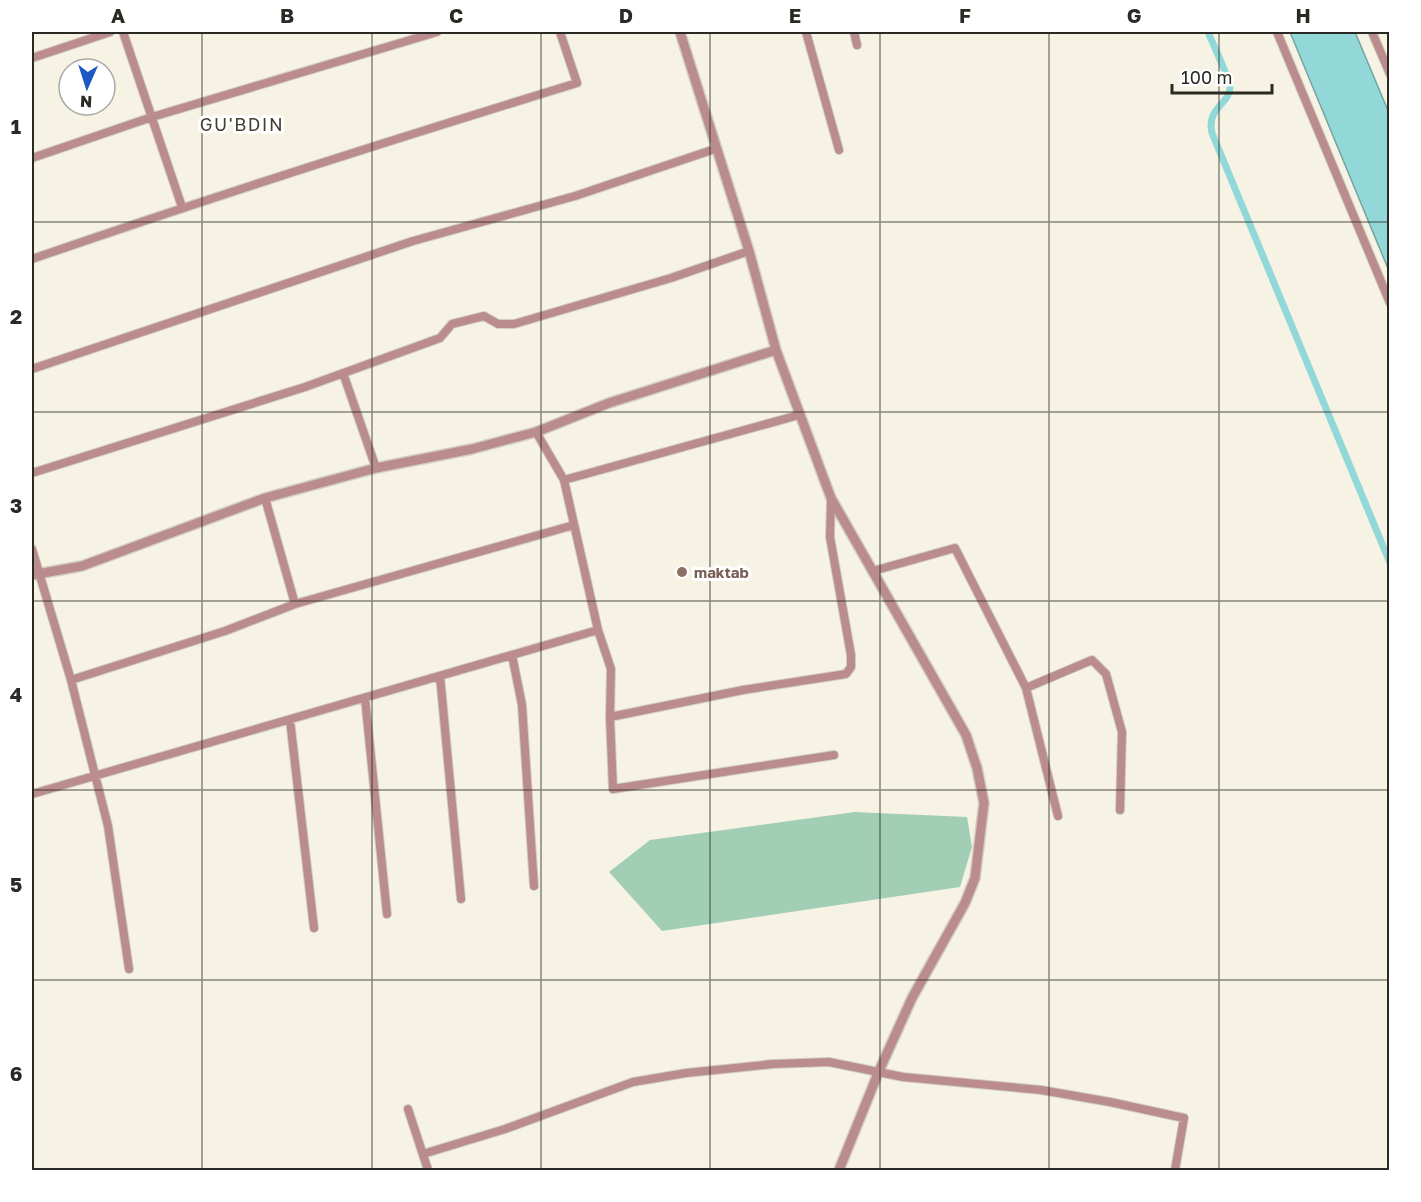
<svg xmlns="http://www.w3.org/2000/svg" width="1421" height="1202" viewBox="0 0 1421 1202" font-family="'Golos Text',sans-serif">
	<rect width="100%" height="100%" fill="#f7f3e4"/>
	<path fill="#a1ceb4" d="M 855,812 L 967,817 L 972,847 L 960,887 L 662,931 L 609,872 L 650,840 Z"/>
	<path fill="#93d8d9" stroke="#74a4a2" stroke-width="1.5" d="M 1290,32 L 1355,32 L 1389,113 L 1389,271 Z"/>
	<g fill="none" stroke-linecap="round" stroke-linejoin="round">
		<path stroke="#93d8d9" stroke-width="7" d="M 1208,32 C 1212,42 1229,78 1230,86 C 1231,104 1206,107 1212,133 L 1390,563"/>
		<g stroke="#d2cfc1" stroke-width="10">
			<path id="minor" d="M 123,32 L 182,207
				M 806,32 L 839,150
				M 854,32 L 857,45
				M 1277,32 L 1390,303
				M 1372,32 L 1390,74
				M 32,58 L 110,32
				M 32,158 L 152,117 L 437,32
				M 32,259 C 212,197 394,139 577,83 L 560,32
				M 32,369 L 413,241 L 575,196 L 715,149
				M 343,373 L 376,468
				M 536,432 L 564,480 L 598,630 L 611,669 L 610,717 L 613,789 L 834,755
				M 32,473 L 305,387 L 440,338 L 452,324 L 484,316 L 498,324 L 514,324 L 671,278 L 749,251
				M 564,480 L 799,415
				M 265,498 L 295,604
				M 32,549 L 71,680 L 108,826 L 129,969
				M 873,571 L 955,548 L 1026,688 L 1058,816
				M 512,655 L 522,705 L 534,886
				M 440,676 L 461,899
				M 71,680 L 225,631 L 295,604 L 574,525
				M 1026,688 L 1092,660 L 1106,674 L 1122,732 L 1120,810
				M 365,698 L 387,914
				M 610,717 L 743,690 L 846,674 L 851,667 L 851,655 L 830,537 L 831,499
				M 290,720 L 314,928
				M 32,794 L 598,630
				M 408,1109 L 428,1170
				M 423,1154 L 505,1129 L 633,1082 L 686,1073 L 773,1064 L 829,1062 L 903,1077 L 1041,1090 L 1110,1102 L 1184,1118 L 1175,1170"/>
		</g>
		<g stroke="#d2cfc1" stroke-width="12">
			<path id="tertiary" d="M 680,32 L 749,251 L 776,350 L 831,498 L 966,735 L 977,768 L 984,803 L 975,878 L 965,903 L 912,998 L 879,1071 L 839,1170
				M 32,575 L 82,566 L 265,498 L 376,468 L 472,449 L 536,432 L 609,403 L 776,350"/>
		</g>
		<use href="#minor" stroke="#bb8c8d" stroke-width="8"/>
		<use href="#tertiary" stroke="#bb8c8d" stroke-width="9"/>
	</g>
	<path fill="none" stroke="#2a2923" stroke-width="1.5" stroke-opacity="0.55" d="M 202,32 L 202,1170M 372,32 L 372,1170M 541,32 L 541,1170M 710,32 L 710,1170M 880,32 L 880,1170M 1049,32 L 1049,1170M 1219,32 L 1219,1170M 32,222 L 1390,222M 32,412 L 1390,412M 32,601 L 1390,601M 32,790 L 1390,790M 32,980 L 1390,980"/>
	<circle fill="#8d6e63" stroke="#fff" stroke-width="2" cx="682" cy="572" r="6"/>
	<g text-anchor="middle" dominant-baseline="central" stroke-width="6" stroke-linejoin="round" paint-order="stroke">
		<g font-size="15" font-weight="bold" fill="#785e54" stroke="#fff" text-anchor="start">
			<text x="694" y="572">maktab</text>
		</g>
		<g font-size="18" letter-spacing="1.5" fill="#424033" stroke="#fff">
			<text x="242" y="124">GU'BDIN</text>
		</g>
	</g>
	<rect width="1421" height="1202" fill="none" stroke="#ffffff" stroke-width="66"/>
	<g transform="translate(87 87) rotate(183)"><circle r="28" fill="#ffffff" stroke="#aaa9a7" stroke-width="1.5"/>
	<path d="M0-4.5L10 22L0 15L-10 22Z" fill="#1d59c5"/>
	<text y="-9" font-size="16" font-weight="bold" text-anchor="middle" fill="#2a2923">N</text>
	</g>
	<path d="M1172 84v9h100v-9" fill="none" stroke="#2a2923" stroke-width="3"/>
	<text x="1181" y="84" font-size="18" fill="#2a2923" stroke="#ffffff" stroke-width="4.5" paint-order="stroke">100 m</text>
	<rect x="33" y="33" width="1355" height="1136" fill="none" stroke="#2a2923" stroke-width="2"/>
	<g font-size="20" text-anchor="middle" font-weight="bold" fill="#2a2923">
		<text x="118" y="23">A</text>
		<text x="287" y="23">B</text>
		<text x="456" y="23">C</text>
		<text x="626" y="23">D</text>
		<text x="795" y="23">E</text>
		<text x="965" y="23">F</text>
		<text x="1134" y="23">G</text>
		<text x="1303" y="23">H</text>
		<text x="16" y="134">1</text>
		<text x="16" y="324">2</text>
		<text x="16" y="513">3</text>
		<text x="16" y="702">4</text>
		<text x="16" y="892">5</text>
		<text x="16" y="1081">6</text>
	</g>
</svg>
